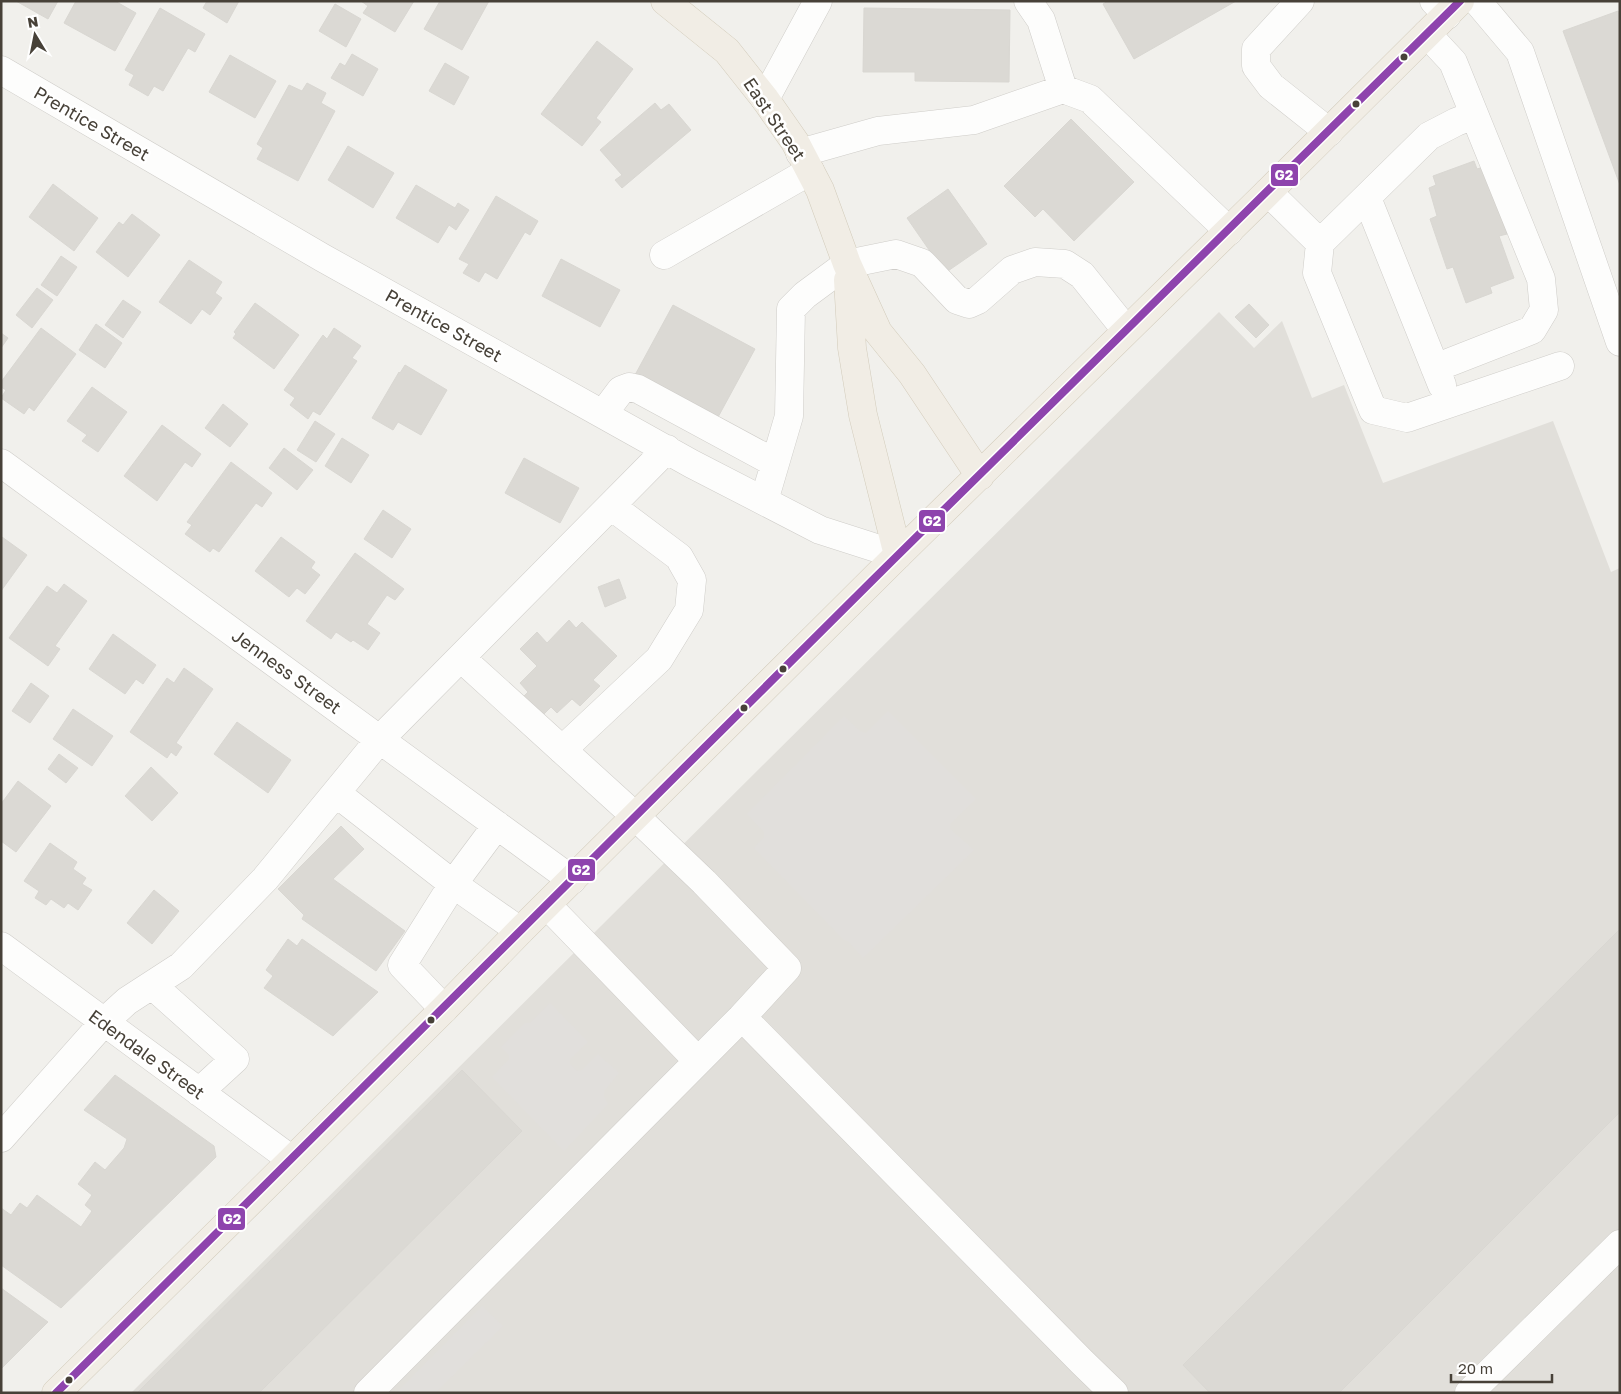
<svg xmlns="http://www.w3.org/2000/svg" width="1621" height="1394" viewBox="0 0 1621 1394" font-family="'Golos Text',sans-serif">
	<rect width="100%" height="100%" fill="#f1f0ec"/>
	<path fill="#e1dfda" d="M 1219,312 L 1254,348 L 1282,321 L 1312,398 L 1344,385 L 1383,483 L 1553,421 L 1611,572 L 1620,568 L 1620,1393 L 131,1393 Z"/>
	<path fill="#e1dfdc" d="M 888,711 L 976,799 L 951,823 L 950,829 L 974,850 L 863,958 L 848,941 L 844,940 L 754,848 L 764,837 L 764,832 L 747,814 L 844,716 L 860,731 L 866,733 Z
		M 550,1003 L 588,1042 L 570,1059 L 570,1064 L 577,1071 L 582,1070 L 598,1054 L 619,1073 L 605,1090 L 604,1096 L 608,1104 L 564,1151 L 492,1077 L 509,1059 L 509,1055 L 501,1047 L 525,1023 L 530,1023 Z
		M 482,1306 L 503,1326 L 435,1393 L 396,1393 Z"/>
	<path fill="#dbd9d4" stroke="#d9d7d2" d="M 16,1 L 58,1 L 48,19 Z
		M 76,1 L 115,1 L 136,13 L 115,51 L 64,23 Z
		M 207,1 L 239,1 L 227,23 L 203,8 Z
		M 361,1 L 414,1 L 395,32 L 363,13 L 368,6 Z
		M 440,1 L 489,1 L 462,50 L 424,29 Z
		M 1108,1 L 1236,1 L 1134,59 L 1103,4 Z
		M 335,4 L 361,19 L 346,47 L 319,31 Z
		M 160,8 L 205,34 L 195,52 L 188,48 L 163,91 L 154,86 L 148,96 L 129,85 L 134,75 L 125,70 Z
		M 864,8 L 1010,10 L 1009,82 L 915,81 L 915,72 L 863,72 Z
		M 1618,11 L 1620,15 L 1620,185 L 1563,31 Z
		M 597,41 L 633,69 L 596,118 L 601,122 L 582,146 L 541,114 Z
		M 352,54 L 378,69 L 363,96 L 331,78 L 340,63 L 345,66 Z
		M 230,55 L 276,81 L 255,118 L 209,92 Z
		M 445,63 L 469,77 L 454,105 L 429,91 Z
		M 307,83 L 326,93 L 321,103 L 335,111 L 298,181 L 257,159 L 263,148 L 257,144 L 289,85 L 302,91 Z
		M 655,103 L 661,110 L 669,104 L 691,130 L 622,188 L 615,180 L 622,175 L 600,150 Z
		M 1071,119 L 1134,182 L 1074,241 L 1043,209 L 1035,217 L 1004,186 Z
		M 348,146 L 394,173 L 373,208 L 328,180 Z
		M 1474,161 L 1477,169 L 1483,167 L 1507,234 L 1499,236 L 1514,278 L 1490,287 L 1492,293 L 1466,303 L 1453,267 L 1447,269 L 1430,219 L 1437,216 L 1429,188 L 1436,185 L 1433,176 Z
		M 53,184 L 98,218 L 74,251 L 29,217 Z
		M 416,185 L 455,208 L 458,203 L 469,210 L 456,230 L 449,225 L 438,243 L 396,218 Z
		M 948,189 L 987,244 L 945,273 L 907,218 Z
		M 496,196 L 538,221 L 530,235 L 525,232 L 497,279 L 485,272 L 479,282 L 463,273 L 469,264 L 459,259 Z
		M 132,214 L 160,235 L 128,277 L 96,252 L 119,222 L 123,225 Z
		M 61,256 L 77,267 L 57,296 L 41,285 Z
		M 561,259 L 620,290 L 600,327 L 542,296 Z
		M 189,260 L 222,282 L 215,293 L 222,298 L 210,315 L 202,309 L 191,324 L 159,302 Z
		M 37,288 L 53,300 L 32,328 L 16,315 Z
		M 123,300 L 141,312 L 123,338 L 105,325 Z
		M 255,303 L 299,335 L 274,369 L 233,338 L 236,334 L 234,332 Z
		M 1249,304 L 1269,325 L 1256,338 L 1235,317 Z
		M 673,305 L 755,349 L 717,419 L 635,375 Z
		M 96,324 L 122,343 L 105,368 L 79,350 Z
		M 41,328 L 76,354 L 34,411 L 29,407 L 24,414 L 1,398 L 6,390 L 1,387 L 1,382 Z
		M 334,328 L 361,346 L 352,358 L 357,361 L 320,415 L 313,411 L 308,419 L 290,405 L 295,398 L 284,390 L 323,335 L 327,339 Z
		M 1,333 L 8,338 L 1,348 Z
		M 405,365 L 447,390 L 421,435 L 398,422 L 393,430 L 372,418 L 399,372 L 400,373 Z
		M 92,387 L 127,412 L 98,452 L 82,441 L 87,435 L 67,421 Z
		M 223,404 L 248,424 L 230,447 L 205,428 Z
		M 315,421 L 335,434 L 316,462 L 297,450 Z
		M 162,425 L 201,454 L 192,467 L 185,462 L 157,501 L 124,476 Z
		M 342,438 L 369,455 L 351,483 L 325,466 Z
		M 284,448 L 313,470 L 297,490 L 269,468 Z
		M 524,458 L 579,488 L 560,523 L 505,493 Z
		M 231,462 L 272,493 L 262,507 L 256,503 L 219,552 L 213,548 L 210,552 L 185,534 L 192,525 L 187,522 Z
		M 383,510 L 411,529 L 392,558 L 364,539 Z
		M 2,537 L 27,555 L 1,591 L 1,538 Z
		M 281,537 L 315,562 L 311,568 L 320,575 L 305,594 L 297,588 L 289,597 L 255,571 Z
		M 355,553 L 404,589 L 395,600 L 387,595 L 367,624 L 380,633 L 368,650 L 353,640 L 351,642 L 336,632 L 331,639 L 306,621 Z
		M 619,579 L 626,598 L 605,607 L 598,587 Z
		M 64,584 L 87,601 L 55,646 L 60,649 L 48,666 L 9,638 L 47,586 L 57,593 Z
		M 569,620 L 576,628 L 582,622 L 617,656 L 593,680 L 600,686 L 580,706 L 572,699 L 557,713 L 551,707 L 542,716 L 523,697 L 528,692 L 520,683 L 537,666 L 520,649 L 537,632 L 547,643 Z
		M 113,634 L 156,665 L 143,684 L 136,679 L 125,694 L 89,669 Z
		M 184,668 L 213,689 L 176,743 L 182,747 L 176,756 L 171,752 L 167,758 L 130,732 L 167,678 L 174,683 Z
		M 31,683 L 49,696 L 30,723 L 12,711 Z
		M 73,709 L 113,736 L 92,766 L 53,739 Z
		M 237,722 L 291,760 L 268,793 L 214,754 Z
		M 59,754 L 78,768 L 66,783 L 48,769 Z
		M 151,767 L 178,793 L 152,821 L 125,796 Z
		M 18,781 L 51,806 L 16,852 L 1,841 L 1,804 Z
		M 341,826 L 364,849 L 333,879 L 405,931 L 376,971 L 302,919 L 304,915 L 278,889 Z
		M 50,843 L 77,862 L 73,869 L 86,878 L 82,884 L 92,890 L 78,910 L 68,903 L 64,908 L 51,899 L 46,905 L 35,898 L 39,891 L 24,881 Z
		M 154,890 L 179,911 L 152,944 L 127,923 Z
		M 1620,929 L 1620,1112 L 1339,1393 L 1210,1393 L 1183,1365 Z
		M 288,939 L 297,946 L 302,939 L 378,992 L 333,1036 L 264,988 L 273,976 L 266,970 Z
		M 462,1070 L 522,1131 L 259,1393 L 137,1393 Z
		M 115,1075 L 214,1146 L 216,1157 L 61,1308 L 1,1265 L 1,1208 L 11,1215 L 20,1203 L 27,1208 L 37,1195 L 81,1227 L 92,1211 L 85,1205 L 92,1195 L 78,1184 L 95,1162 L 105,1170 L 124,1148 L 127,1139 L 84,1110 Z
		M 1,1288 L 48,1322 L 1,1369 Z"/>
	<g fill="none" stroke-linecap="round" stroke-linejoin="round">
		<g stroke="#cfcdc9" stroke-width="29">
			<path id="minor" d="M 1028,1 L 1041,20 L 1063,89
				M 1300,1 L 1256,49 L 1256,66 L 1271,86 L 1329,132
				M 1434,1 L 1447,15
				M 1477,1 L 1520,52 L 1620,342
				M 1427,34 L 1453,62 L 1541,279 L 1544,310 L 1532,330 L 1435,368
				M 1,70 L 323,258 L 692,464 L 820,530 L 898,555
				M 765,99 L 818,1
				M 1474,115 L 1456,122 L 1429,136 L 1320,243 L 1317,273 L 1373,410 L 1407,418 L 1560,366
				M 800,153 L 878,131 L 974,120 L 1063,89 L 1090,99 L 1229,231
				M 1268,192 L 1320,243
				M 1367,198 L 1442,385
				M 664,255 L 810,171
				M 603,414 L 621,390 L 629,387 L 638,389 L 775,463
				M 1,463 L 572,880
				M 764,501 L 789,416 L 791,309 L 805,295 L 847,264 L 896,254 L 922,263 L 957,300 L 969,304 L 978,300 L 1012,270 L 1035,262 L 1065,264 L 1082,275 L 1126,330
				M 461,658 L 635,816 L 704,882 L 787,968 L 742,1017 L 1082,1362 L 1114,1393
				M 562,750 L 659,659 L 689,610 L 692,580 L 679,557 L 611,506
				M 336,793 L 453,884 L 497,825
				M 547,905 L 698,1061
				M 1,946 L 292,1160
				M 152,985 L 235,1059 L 199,1092
				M 444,1009 L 402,965 L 453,884 L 520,931
				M 1,1138 L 104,1022 L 127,1001 L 181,966 L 265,879 L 380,739 L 667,449
				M 368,1393 L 742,1017
				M 1469,1393 L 1620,1244"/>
		</g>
		<g stroke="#d2cbba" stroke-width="29">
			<path id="major" d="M 665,1 L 727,51 L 765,99 L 795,142 L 820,190 L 847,264 L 878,332 L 912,374 L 980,476
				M 848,280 L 852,348 L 863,415 L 898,555
				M 56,1393 L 292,1160 L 444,1009 L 520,931 L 898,555 L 1268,192 L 1460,1"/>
		</g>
		<use href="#minor" stroke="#fdfdfc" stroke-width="28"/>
		<use href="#major" stroke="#f1ede5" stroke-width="28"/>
		<g stroke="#fff" stroke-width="11">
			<path id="bus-1" d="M 56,1393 C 337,1116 614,836 894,559 C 1082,373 1272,188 1460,1"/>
		</g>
		<use href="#bus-1" stroke="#8e44ad" stroke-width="8"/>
	</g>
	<g fill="#474138" stroke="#fff" stroke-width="2">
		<circle cx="1404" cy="57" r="4.5"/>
		<circle cx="1356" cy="104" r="4.5"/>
		<circle cx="783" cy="669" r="4.5"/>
		<circle cx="744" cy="708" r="4.5"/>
		<circle cx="431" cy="1020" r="4.5"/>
		<circle cx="69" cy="1380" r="4.5"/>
	</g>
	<g text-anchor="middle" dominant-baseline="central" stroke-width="5" stroke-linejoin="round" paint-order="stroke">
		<g font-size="18" fill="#474138" stroke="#fff">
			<text transform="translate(775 119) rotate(56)">East Street</text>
			<text transform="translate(92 123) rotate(30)">Prentice Street</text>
			<text transform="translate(444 325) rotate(29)">Prentice Street</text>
			<text transform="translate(287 671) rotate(36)">Jenness Street</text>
			<text transform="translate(147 1054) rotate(36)">Edendale Street</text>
		</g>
	</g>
	<g stroke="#fff" stroke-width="2">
		<rect x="1270" y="163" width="29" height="24" rx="5" fill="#8e44ad"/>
		<rect x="918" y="509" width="28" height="24" rx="5" fill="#8e44ad"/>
		<rect x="567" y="858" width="29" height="24" rx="5" fill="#8e44ad"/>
		<rect x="217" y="1207" width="29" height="24" rx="5" fill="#8e44ad"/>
	</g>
	<g font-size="14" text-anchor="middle" font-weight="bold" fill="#fff">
		<text x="1284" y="180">G2</text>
		<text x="932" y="526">G2</text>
		<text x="581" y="875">G2</text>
		<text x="232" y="1224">G2</text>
	</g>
	<rect width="1621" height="1394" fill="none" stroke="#474138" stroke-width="5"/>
	<g transform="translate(35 35) rotate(350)" stroke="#ffffff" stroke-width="4" paint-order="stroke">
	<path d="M0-4L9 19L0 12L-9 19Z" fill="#474138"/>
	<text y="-8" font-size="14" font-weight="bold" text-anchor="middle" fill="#474138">N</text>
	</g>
	<path d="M1451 1374v8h101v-8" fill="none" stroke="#474138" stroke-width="2.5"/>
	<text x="1458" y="1374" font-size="15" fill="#474138" stroke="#ffffff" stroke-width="4" paint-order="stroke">20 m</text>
</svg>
